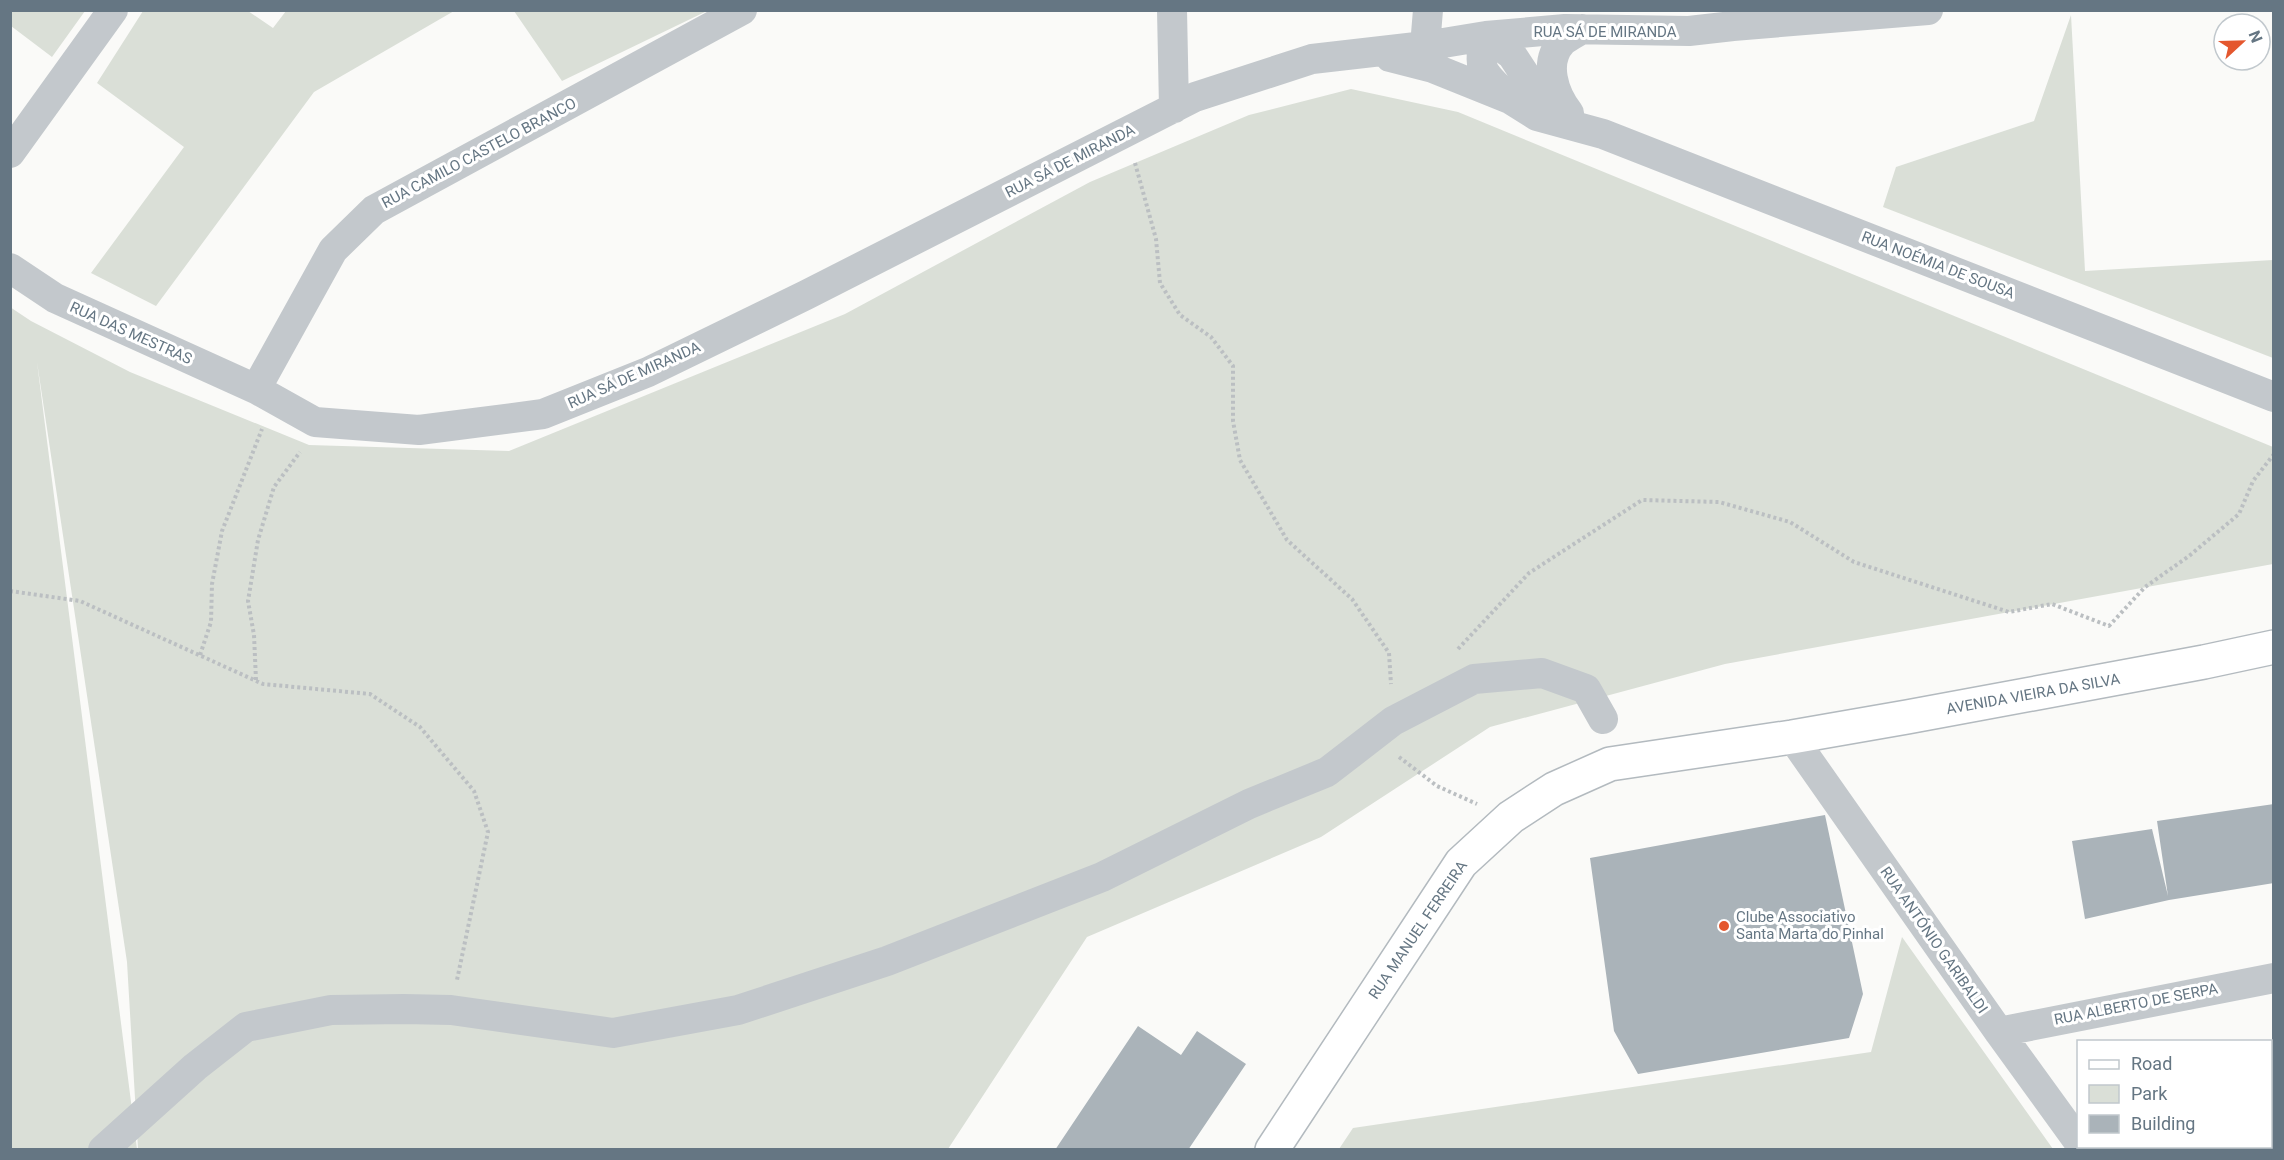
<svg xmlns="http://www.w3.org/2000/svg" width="2284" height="1160" viewBox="0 0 2284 1160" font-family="Roboto,sans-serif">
	<rect width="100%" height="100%" fill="#fafaf8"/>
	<path fill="#dadfd7" d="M 10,11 L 11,10 L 85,11 L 52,57 L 11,26 Z
		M 143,11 L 248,11 L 273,28 L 286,11 L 454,11 L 314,92 L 156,306 L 91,273 L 184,147 L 97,83 Z
		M 514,11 L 707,11 L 562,81 Z
		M 2071,15 L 2085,271 L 2273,260 L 2273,358 L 1883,207 L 1896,167 L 2034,121 Z
		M 1351,89 L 1458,112 L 2273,447 L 2273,564 L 1725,664 L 1490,727 L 1321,837 L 1087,937 L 948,1149 L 138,1149 L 127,962 L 37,362 L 137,1149 L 11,1149 L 10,307 L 31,321 L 130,372 L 309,445 L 509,451 L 845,314 L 1090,182 L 1249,115 Z
		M 1902,937 L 2053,1149 L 1339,1149 L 1353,1128 L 1871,1052 Z"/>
	<path fill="#aab3b9" d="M 2274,804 L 2274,883 L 2169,900 L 2085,919 L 2072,841 L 2152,829 L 2168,896 L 2157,821 Z
		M 1825,815 L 1863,994 L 1849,1038 L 1638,1074 L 1614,1031 L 1590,858 Z
		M 1138,1026 L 1181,1055 L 1197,1031 L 1246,1064 L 1188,1150 L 1055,1150 Z
		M 2270,1069 L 2274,1069 L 2274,1150 L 2258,1150 L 2258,1146 L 2270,1146 Z"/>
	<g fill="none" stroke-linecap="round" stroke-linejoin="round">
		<g stroke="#b3babf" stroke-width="36">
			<path id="secondary" d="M 1272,1150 L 1461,863 L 1511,817 L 1554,789 L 1610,764 L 1792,737 L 1907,717 L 2204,662 L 2274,647"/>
		</g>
		<path stroke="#bbbfc2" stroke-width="4" stroke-dasharray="3 3" stroke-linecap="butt" d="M 1135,163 L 1156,239 L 1160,283 L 1180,315 L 1211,337 L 1233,366 L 1233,421 L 1240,460 L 1287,540 L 1352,599 L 1389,653 L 1391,684
			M 10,591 L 80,601 L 263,684 L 370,694 L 420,727 L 474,791 L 488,832 L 457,980
			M 1458,649 L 1529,573 L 1642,500 L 1719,502 L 1790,522 L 1854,562 L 2009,612 L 2052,604 L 2109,626 L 2145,587 L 2189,556 L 2239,514 L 2253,481 L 2274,454
			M 200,655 L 211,622 L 212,584 L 222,531 L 262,429
			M 256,680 L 254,635 L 248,601 L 258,540 L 274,487 L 300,452
			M 1399,757 L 1437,786 L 1477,804"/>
		<path stroke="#c3c8cc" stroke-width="30" d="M 1172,10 L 1174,108
			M 1428,10 L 1425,46 L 1431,63
			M 1390,57 L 1433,68 L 1510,99 L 1537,116 L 1603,134 L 2274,397
			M 1507,96 C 1483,73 1476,70 1486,36 L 1512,55 L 1535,90 L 1566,115
			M 1569,113 C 1554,94 1543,62 1562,42 C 1567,37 1576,33 1582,29
			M 10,153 L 113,10
			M 10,268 L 55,298 L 256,389 L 315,422 L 419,430 L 543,414 L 648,372 L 806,295 L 1195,97 L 1312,59 L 1425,46 L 1486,36 L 1565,29 L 1689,31 L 1733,26 L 1928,10
			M 256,389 L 333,250 L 374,210 L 742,10
			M 1792,737 L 1999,1032 L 2078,1141
			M 1999,1032 L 2274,978
			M 103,1150 L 195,1067 L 246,1027 L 331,1010 L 404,1009 L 451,1010 L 613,1033 L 738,1010 L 887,961 L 1102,877 L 1249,804 L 1327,772 L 1393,721 L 1474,679 L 1542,673 L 1586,689 L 1603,719"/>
		<use href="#secondary" stroke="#fff" stroke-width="33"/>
	</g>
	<circle fill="#e4572e" stroke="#fff" stroke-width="2" cx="1724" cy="926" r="6"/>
	<g text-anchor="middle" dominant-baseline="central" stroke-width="6" stroke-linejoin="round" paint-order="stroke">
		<g font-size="15" fill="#657683" stroke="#fff">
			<text x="1605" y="32">RUA SÁ DE MIRANDA</text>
			<text transform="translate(479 153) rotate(-28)">RUA CAMILO CASTELO BRANCO</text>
			<text transform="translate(1070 161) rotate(-27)">RUA SÁ DE MIRANDA</text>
			<text transform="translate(1938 265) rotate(21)">RUA NOÉMIA DE SOUSA</text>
			<text transform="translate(131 333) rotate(24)">RUA DAS MESTRAS</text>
			<text transform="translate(634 375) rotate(-24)">RUA SÁ DE MIRANDA</text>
			<text transform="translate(2033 694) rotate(-10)">AVENIDA VIEIRA DA SILVA</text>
			<text transform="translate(1418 930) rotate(-56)">RUA MANUEL FERREIRA</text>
			<text transform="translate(1934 940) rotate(55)">RUA ANTÓNIO GARIBALDI</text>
			<text transform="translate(2136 1004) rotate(-11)">RUA ALBERTO DE SERPA</text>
		</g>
		<g font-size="15" fill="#657683" stroke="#fff" text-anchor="start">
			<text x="1736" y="917">Clube Associativo<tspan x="1736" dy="17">Santa Marta do Pinhal</tspan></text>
		</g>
	</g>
	<rect width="2284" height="1160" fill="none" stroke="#657683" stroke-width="24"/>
	<rect x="2077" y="1040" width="195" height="108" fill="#ffffff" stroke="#c1c8cd" stroke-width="1.5"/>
	<rect x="2089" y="1060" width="30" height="9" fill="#ffffff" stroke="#c1c8cd" stroke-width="1.5"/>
	<text x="2131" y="1070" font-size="18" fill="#657683">Road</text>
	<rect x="2089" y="1085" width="30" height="18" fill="#dadfd7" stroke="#c1c8cd" stroke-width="1.5"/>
	<text x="2131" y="1100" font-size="18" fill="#657683">Park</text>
	<rect x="2089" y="1115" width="30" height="18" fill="#aab3b9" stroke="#c1c8cd" stroke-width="1.5"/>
	<text x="2131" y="1130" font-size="18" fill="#657683">Building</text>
	<g transform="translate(2242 42) rotate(68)"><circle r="28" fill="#ffffff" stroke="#c1c8cd" stroke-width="1.5"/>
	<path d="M0-4.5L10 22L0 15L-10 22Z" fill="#e4572e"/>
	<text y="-9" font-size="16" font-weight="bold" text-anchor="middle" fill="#657683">N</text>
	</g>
</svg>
